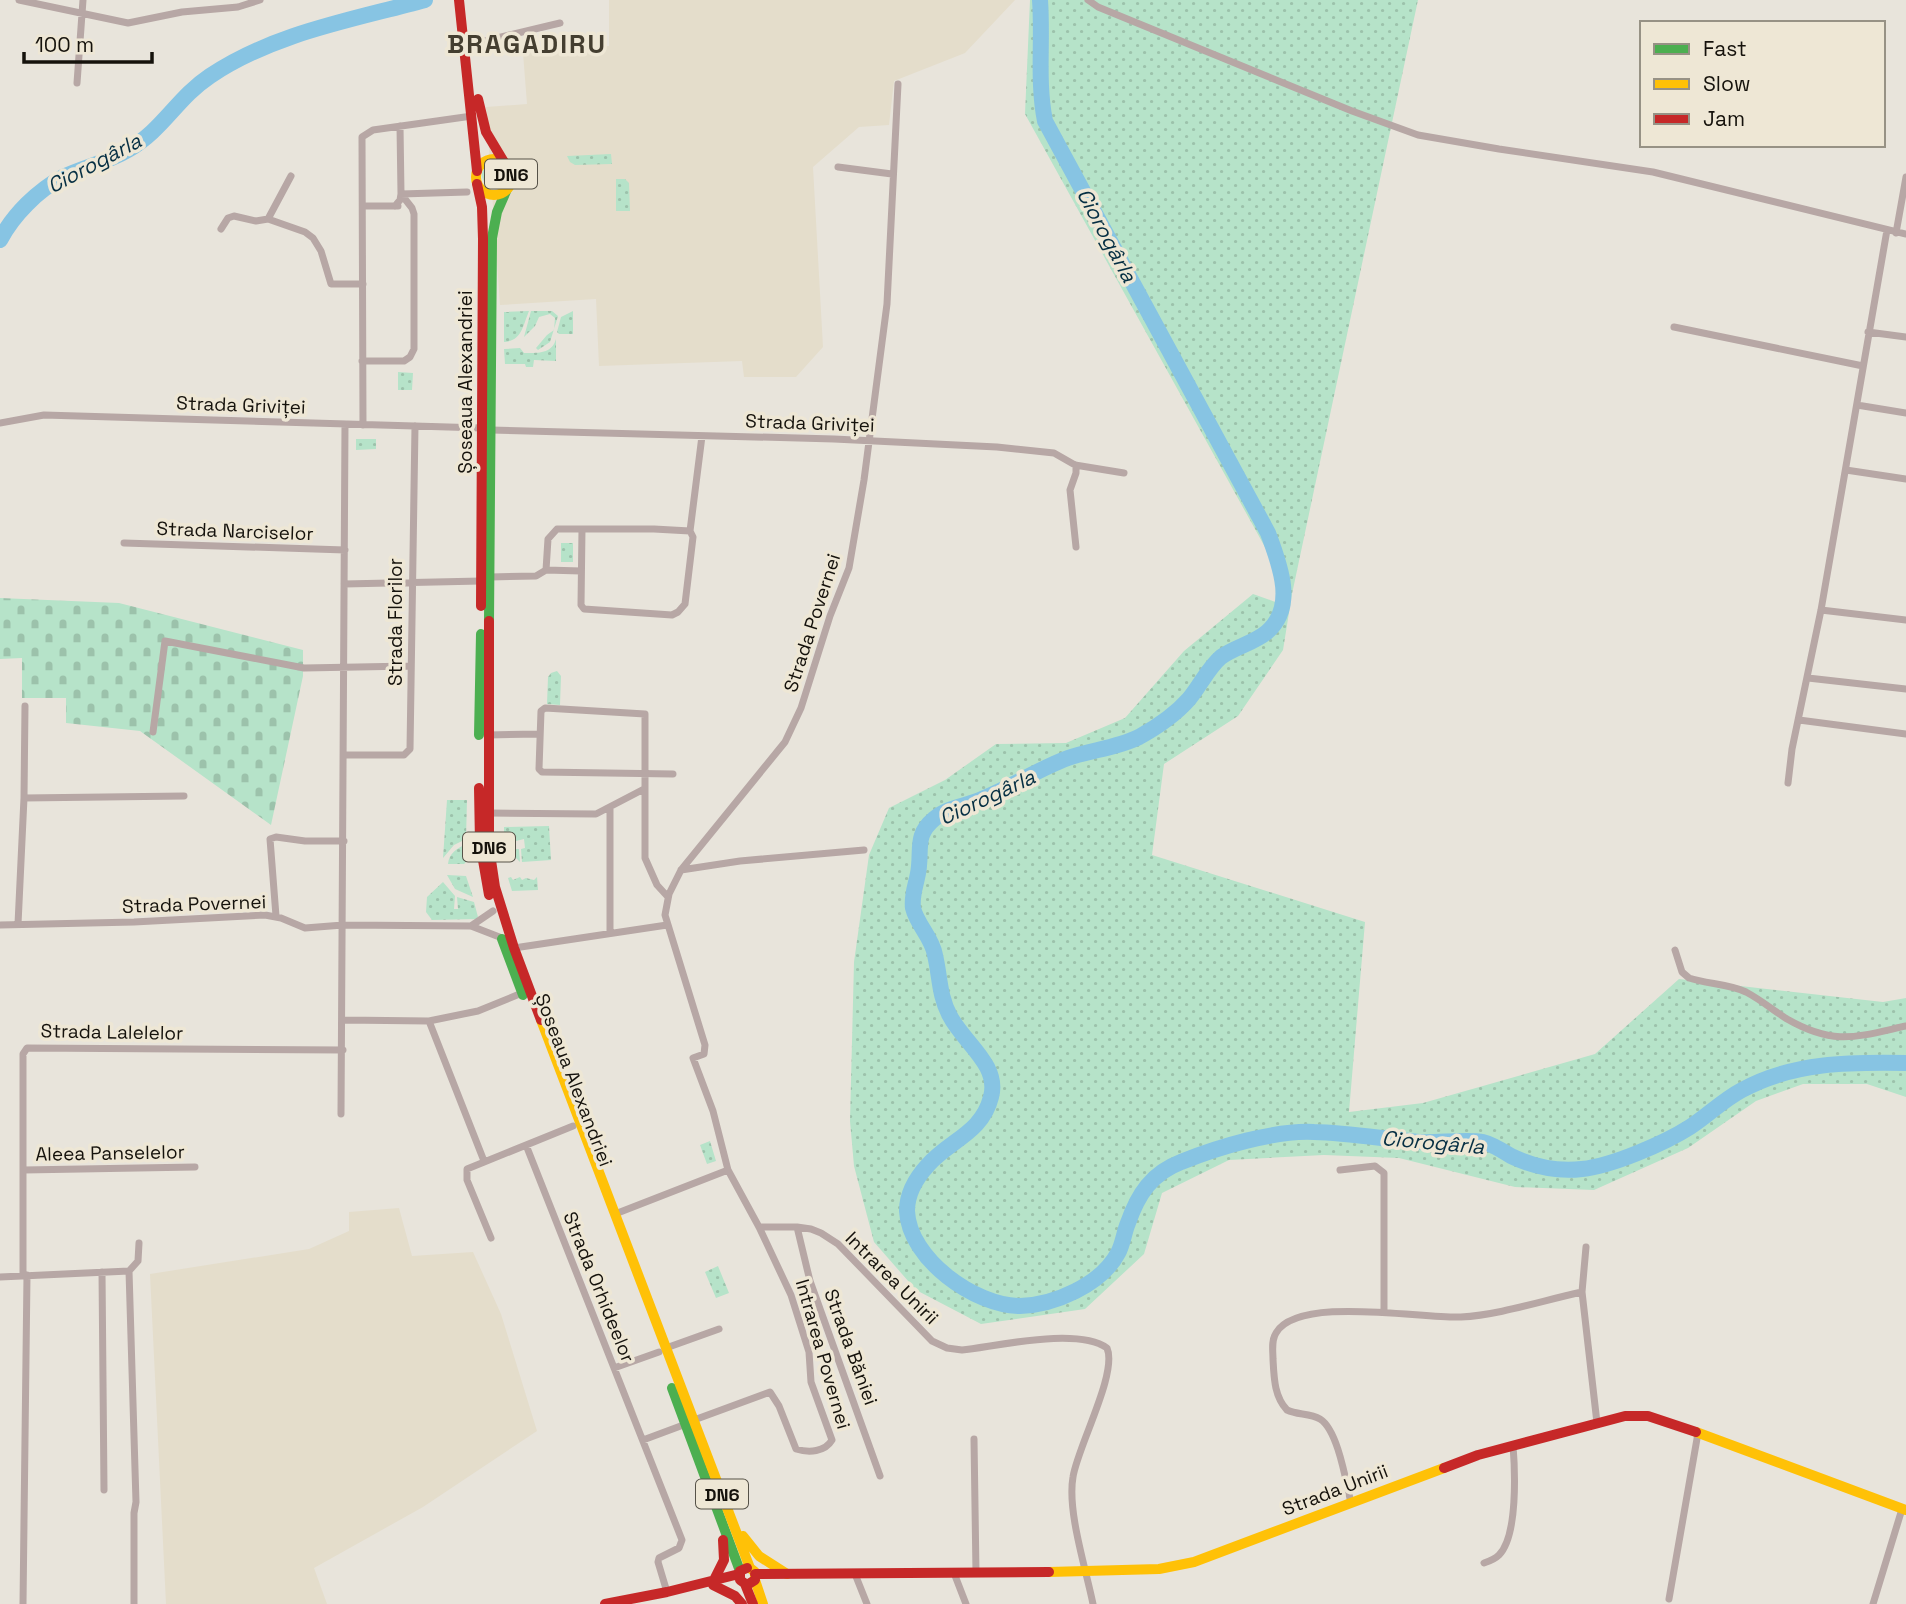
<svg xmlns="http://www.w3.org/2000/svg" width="1906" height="1604" viewBox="0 0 1906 1604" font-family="'Space Grotesk',sans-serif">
	<defs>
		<pattern id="green-dots" width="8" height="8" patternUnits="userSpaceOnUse" patternTransform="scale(1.75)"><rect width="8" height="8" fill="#b6e3c9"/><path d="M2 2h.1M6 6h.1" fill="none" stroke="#9cc2ab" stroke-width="1.8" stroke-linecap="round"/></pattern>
		<pattern id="cemetery-stones" width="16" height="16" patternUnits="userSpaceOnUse" patternTransform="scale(1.75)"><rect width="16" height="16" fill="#b6e3c9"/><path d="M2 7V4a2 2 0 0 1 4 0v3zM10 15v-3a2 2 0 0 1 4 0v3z" fill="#9cc2ab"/></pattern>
	</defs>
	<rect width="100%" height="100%" fill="#e8e4db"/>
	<path fill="#e4ddcb" d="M 609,0 L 1015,0 L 965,53 L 894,81 L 889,125 L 859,127 L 813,167 L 823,347 L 796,377 L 744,377 L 742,361 L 599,366 L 596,299 L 500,305 L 486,107 L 527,104 L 523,53 L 609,46 Z
		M 399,1208 L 412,1256 L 473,1252 L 501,1314 L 537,1431 L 423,1507 L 314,1568 L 327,1604 L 166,1604 L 150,1274 L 309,1249 L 349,1231 L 349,1212 Z"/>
	<path fill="url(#green-dots)" d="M 1030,0 L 1418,0 L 1292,594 L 1283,650 L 1238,716 L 1164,764 L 1152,855 L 1365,922 L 1349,1112 L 1423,1103 L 1595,1054 L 1679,979 L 1883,1002 L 1906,998 L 1906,1097 L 1867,1084 L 1803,1084 L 1756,1101 L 1688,1148 L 1594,1190 L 1515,1187 L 1399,1158 L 1324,1155 L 1229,1160 L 1162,1193 L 1144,1254 L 1085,1309 L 981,1324 L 916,1290 L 874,1242 L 854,1166 L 850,1121 L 854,962 L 869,855 L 889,808 L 945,780 L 996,744 L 1066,743 L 1125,718 L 1184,651 L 1253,594 L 1278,603 L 1291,594 L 1025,114 Z
		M 611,154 L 612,164 L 575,165 L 570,162 L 567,156 Z
		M482 175a11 11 0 1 1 22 0a11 11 0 1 1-22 0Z
		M 616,179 L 625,179 L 629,183 L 630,211 L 616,211 Z
		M 529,311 C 523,325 522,341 504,342 L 504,312 Z
		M 531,311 L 552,311 L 558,316 L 550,342 L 538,350 L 536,348 L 547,335 L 554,330 L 555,318 L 550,314 L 539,317 L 535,326 L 524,337 Z
		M 573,311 L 573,334 L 559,334 L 557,332 L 561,317 Z
		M 556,339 L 556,361 L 534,360 L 533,367 L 526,367 L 525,364 L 505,364 L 504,349 L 520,348 L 524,353 C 538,353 552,354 556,339 Z
		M 398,372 L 413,373 L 412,390 L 398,390 Z
		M 356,439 L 376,439 L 376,449 L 356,450 Z
		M 561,543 L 573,543 L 573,562 L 561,562 Z
		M 557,671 L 561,676 L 560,705 L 547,704 L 548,677 L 551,673 Z
		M 447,800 L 467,800 L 466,839 L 454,845 L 443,858 Z
		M 549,826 L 551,860 L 522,862 L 521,849 L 525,848 L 524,839 L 504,844 L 504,827 Z
		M 467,844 L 467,861 L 464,864 L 448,864 C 449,853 457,848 467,844 Z
		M 514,845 L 515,849 L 519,849 L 520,862 L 516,858 L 505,861 L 504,846 Z
		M 447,875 L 466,876 L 473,897 L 455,889 Z
		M 511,877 L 513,880 L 520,877 L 522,880 L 526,878 L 534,880 L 537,877 L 538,890 L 512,891 L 508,878 Z
		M 443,882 L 455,896 L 454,909 L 458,909 L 457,897 L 474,902 L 478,917 L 476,919 L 432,920 L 426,912 L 427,897 Z
		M 710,1141 L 716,1161 L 707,1164 L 700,1145 Z
		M 718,1266 L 729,1293 L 716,1298 L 705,1272 Z"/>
	<path fill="url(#cemetery-stones)" d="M 0,598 L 119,603 L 303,650 L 303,676 L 271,825 L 140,731 L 66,723 L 66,698 L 22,698 L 22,658 L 0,659 Z"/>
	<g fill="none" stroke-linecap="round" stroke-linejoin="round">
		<path stroke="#87c4e3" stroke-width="16" d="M 1040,0 C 1043,41 1037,81 1045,121 L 1268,533 C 1279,563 1297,606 1267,632 C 1254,643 1235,647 1221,657 C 1208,668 1200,686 1189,699 C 1175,715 1157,727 1139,737 C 1117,748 1091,750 1068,758 C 1038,769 1012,787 982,799 C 967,806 947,807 934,819 C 916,834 921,847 919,866 C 918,881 911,893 913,908 C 917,925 932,937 935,955 C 940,976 939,996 950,1016 C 963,1042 1000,1065 991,1097 C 982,1133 950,1140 928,1165 C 916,1178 907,1193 907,1211 C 909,1259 975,1306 1020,1306 C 1054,1305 1101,1285 1118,1253 C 1123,1244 1124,1232 1128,1223 C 1138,1194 1152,1173 1181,1162 C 1218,1147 1275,1130 1314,1132 C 1349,1133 1384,1139 1419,1142 C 1437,1143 1468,1139 1483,1142 C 1492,1144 1503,1151 1511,1156 C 1534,1167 1556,1172 1582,1169 C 1612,1166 1665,1143 1690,1127 C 1707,1116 1723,1100 1742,1090 C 1793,1062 1850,1062 1906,1063
			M 0,240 C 13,215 38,190 63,177 C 84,167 108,162 128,150 C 163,130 177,98 210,76 C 274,33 352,20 425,0"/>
		<path stroke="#b7a7a5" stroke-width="7" d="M 19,0 L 128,23 L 182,12 L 238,7 L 260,0
			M 1088,0 L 1098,7 L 1352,111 L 1418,135 L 1499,149 L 1653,172 L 1906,234
			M 472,44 L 560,23
			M 77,83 L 83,0
			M 838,167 L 892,174
			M 364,206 L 398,206
			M 395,206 L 400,200 L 401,194 L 467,192
			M 268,219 L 291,176
			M 221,229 L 228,218 L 234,216 L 256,221 L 268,219 L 305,232 L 313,238 L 321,251 L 331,284 L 363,284
			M 1896,233 L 1906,177
			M 1674,327 L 1863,366
			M 1868,332 L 1906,337
			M 362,361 L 404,361 L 410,357 L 414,349 L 414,214 L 412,208 L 401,194 L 400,126
			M 1857,405 L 1906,413
			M 0,423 L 44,415 L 482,428
			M 363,425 L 362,137 L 373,130 L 472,116
			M 491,430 L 834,439 L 997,447 L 1054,453 L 1075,465 L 1124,473
			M 1846,470 L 1906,479
			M 582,529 L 581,605 L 584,609 L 672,615 L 678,612 L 685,604 L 693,537 L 690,531 L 702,436
			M 124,543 L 345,550
			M 1076,547 L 1070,490 L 1076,473 L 1076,465
			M 546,570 L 548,539 L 557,529 L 654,529 L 690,531
			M 546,570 L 581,571
			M 490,577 L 536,576 L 546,570
			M 344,584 L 481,581
			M 1821,610 L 1906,620
			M 1808,678 L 1906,689
			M 1799,720 L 1906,734
			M 153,732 L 165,641 L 304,668 L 411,666
			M 488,735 L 539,734
			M 344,755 L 404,755 L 410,749 L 415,426
			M 1788,783 L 1792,749 L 1821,610 L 1887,230
			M 24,798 L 184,796
			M 610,809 L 610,933
			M 488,813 L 596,814 L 644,789
			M 681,870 L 740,861 L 864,850
			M 668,897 L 657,885 L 645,858 L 645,714 L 545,708 L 541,711 L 539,769 L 542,772 L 673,774
			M 276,916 L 270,839 L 276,837 L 305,841 L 344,841
			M 18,924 L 24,798 L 25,706
			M 0,925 L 134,922 L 265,915 L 281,918 L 305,928 L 343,925 L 471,926 L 502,938
			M 471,926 L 493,911
			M 514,948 L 667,925
			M 1675,950 L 1682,972 L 1689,978 C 1707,984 1730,984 1746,992 C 1761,1000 1773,1010 1787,1019 C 1834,1046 1856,1037 1906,1026
			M 343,1020 L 429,1021 L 478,1011 L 522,993
			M 429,1021 L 484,1161
			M 341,1114 L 345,424
			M 526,1145 L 682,1540 L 679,1548 L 659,1558 L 658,1562 L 667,1592
			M 24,1170 L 195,1167
			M 1340,1170 L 1375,1166 L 1384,1173 L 1384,1311
			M 615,1214 L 728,1170
			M 759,1227 L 797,1227 L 811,1229 L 821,1233 L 838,1244 L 932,1341 L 947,1348 L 962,1350 C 998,1346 1077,1327 1107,1348 C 1118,1373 1077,1448 1073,1477 C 1067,1511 1086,1569 1093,1604
			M 797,1227 L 810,1281 L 880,1476
			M 491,1238 L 467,1180 L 467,1169 L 573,1126
			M 1586,1247 L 1582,1292 L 1597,1423
			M 129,1271 L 136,1502 L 134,1513 L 134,1604
			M 102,1272 L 104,1490
			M 23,1276 L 23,1054 L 27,1048 L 343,1050
			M 0,1277 L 129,1271 L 138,1261 L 139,1243
			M 666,1348 L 719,1329
			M 614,1368 L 659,1352
			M 694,1420 L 770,1392 L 779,1406 L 796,1449 C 809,1453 825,1452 832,1440 L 811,1382 L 809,1352 L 791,1295 L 759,1227 L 728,1170 L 713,1111 L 693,1058 L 704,1054 L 705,1045 L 665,915 L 669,894 L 681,870 L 785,742 L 801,708 L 830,616 L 849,568 L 864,480 L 887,304 L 898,84
			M 974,1439 L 976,1573
			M 643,1440 L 686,1424
			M 1351,1503 C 1346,1482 1338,1430 1320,1419 C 1310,1413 1297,1415 1287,1410 C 1274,1396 1274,1377 1273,1359 C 1273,1351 1271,1341 1276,1333 C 1298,1295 1422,1319 1461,1317 C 1500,1315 1544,1300 1582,1292
			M 1484,1563 C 1490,1561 1495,1559 1499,1555 C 1518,1536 1515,1470 1513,1445
			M 954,1573 L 966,1604
			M 855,1574 L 867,1604
			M 1669,1599 L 1698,1433
			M 23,1604 L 27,1275
			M 1873,1604 L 1902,1509"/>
		<path stroke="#4caf50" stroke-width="10" d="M 489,621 L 492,238 L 497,212 L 507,189
			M 479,735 L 481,634
			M 502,939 L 523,995
			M 672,1388 L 740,1571"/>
		<path stroke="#ffc107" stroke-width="10" d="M476 177a18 18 0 1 1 36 0a18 18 0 1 1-36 0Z
			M 541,1020 L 750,1568 L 755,1572 L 755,1580 L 763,1604
			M 1696,1432 L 1906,1510
			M 743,1536 L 759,1556 L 787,1574
			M 1049,1572 L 1159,1569 L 1194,1562 L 1444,1468"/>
		<path stroke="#c62828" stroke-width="10" d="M 459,0 L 477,171
			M 478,99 L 486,132 L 504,162
			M 477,184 L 482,207 L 483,239 L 481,606
			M 489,621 L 489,847 L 495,887 L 514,948 L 541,1020
			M 479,788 L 480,843 L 489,895
			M 1444,1468 L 1478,1455 L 1625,1416 L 1648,1416 L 1696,1432
			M 747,1568 L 740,1571 L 740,1580 L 747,1585 L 755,1580
			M 755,1574 L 1049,1572
			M 714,1580 L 724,1560 L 723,1540
			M 745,1584 L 753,1604
			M 713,1585 L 735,1596 L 742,1604
			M 605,1604 L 667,1592 L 739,1574"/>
	</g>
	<g text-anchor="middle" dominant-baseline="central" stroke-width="7" stroke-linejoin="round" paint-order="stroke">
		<g fill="#eee7d5" stroke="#565248" stroke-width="2">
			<rect x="485" y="159.5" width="52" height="29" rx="5"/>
			<rect x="463" y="832.5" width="52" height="29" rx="5"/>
			<rect x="696" y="1479.5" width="52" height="29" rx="5"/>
		</g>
		<g font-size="18" font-weight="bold" fill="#15120c">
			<text x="511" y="174">DN6</text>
			<text x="489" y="847">DN6</text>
			<text x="722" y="1494">DN6</text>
		</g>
		<g font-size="19" fill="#15120c" stroke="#eee7d5">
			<text transform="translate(465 382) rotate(-90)">Șoseaua Alexandriei</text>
			<text transform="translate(241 405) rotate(2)">Strada Griviței</text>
			<text transform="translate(810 423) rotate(2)">Strada Griviței</text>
			<text transform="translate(235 531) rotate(2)">Strada Narciselor</text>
			<text transform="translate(395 622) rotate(-90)">Strada Florilor</text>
			<text transform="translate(812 623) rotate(-72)">Strada Povernei</text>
			<text transform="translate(194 904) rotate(-2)">Strada Povernei</text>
			<text transform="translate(112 1032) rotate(1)">Strada Lalelelor</text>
			<text transform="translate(574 1080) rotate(69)">Șoseaua Alexandriei</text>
			<text transform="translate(110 1153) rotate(-1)">Aleea Panselelor</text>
			<text transform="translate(892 1278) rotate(45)">Intrarea Unirii</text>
			<text transform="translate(599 1287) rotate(68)">Strada Orhideelor</text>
			<text transform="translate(851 1347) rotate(70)">Strada Băniei</text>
			<text transform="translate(823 1354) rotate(74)">Intrarea Povernei</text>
			<text transform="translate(1335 1490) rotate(-21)">Strada Unirii</text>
		</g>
		<g font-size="21" font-style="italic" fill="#062f43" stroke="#eee7d5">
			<text transform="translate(94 163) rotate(-28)">Ciorogârla</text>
			<text transform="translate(1107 235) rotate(62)">Ciorogârla</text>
			<text transform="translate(987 797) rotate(-25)">Ciorogârla</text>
			<text transform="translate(1433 1142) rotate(5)">Ciorogârla</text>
		</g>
		<g font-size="26" font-weight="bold" letter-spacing="2" fill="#443e30" stroke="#eee7d5">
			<text x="527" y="44">BRAGADIRU</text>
		</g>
	</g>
	<rect x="1640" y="21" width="245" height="126" fill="#eee7d5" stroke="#979285" stroke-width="2"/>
	<rect x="1654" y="44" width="35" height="10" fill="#4caf50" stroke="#979285" stroke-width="2"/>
	<text x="1703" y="56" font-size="21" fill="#15120c">Fast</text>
	<rect x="1654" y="79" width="35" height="10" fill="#ffc107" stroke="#979285" stroke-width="2"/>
	<text x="1703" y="91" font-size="21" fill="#15120c">Slow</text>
	<rect x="1654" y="114" width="35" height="10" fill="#c62828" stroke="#979285" stroke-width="2"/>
	<text x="1703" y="126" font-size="21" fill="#15120c">Jam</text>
	<path d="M24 52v10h128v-10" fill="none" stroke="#15120c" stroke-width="3.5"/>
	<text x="35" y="52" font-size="21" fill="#15120c" stroke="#eee7d5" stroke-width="5" paint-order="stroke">100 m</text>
</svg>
